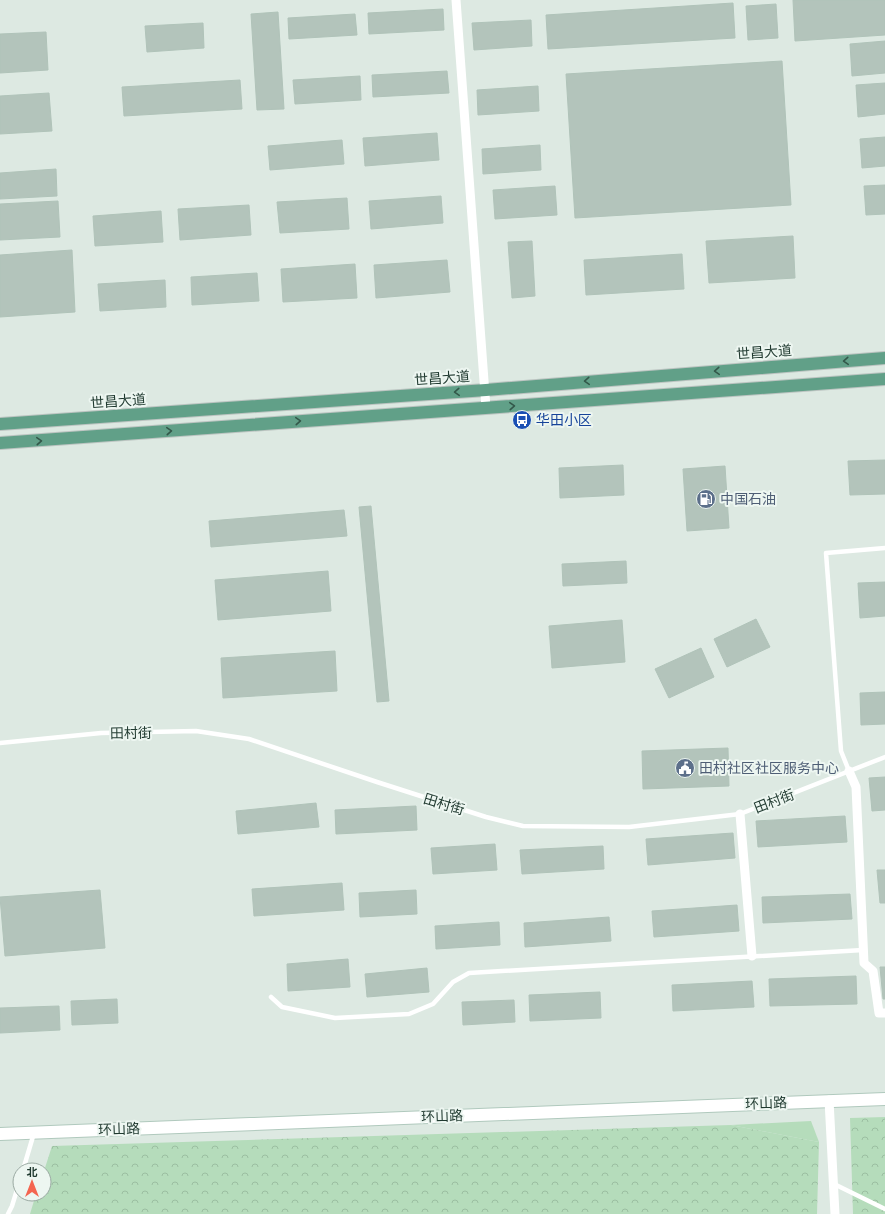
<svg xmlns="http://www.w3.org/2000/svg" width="885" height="1214" viewBox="0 0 885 1214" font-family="Arial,'Noto Sans SC',sans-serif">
	<defs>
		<pattern id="forest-crowns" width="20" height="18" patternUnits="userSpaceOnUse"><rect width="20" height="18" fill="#b5dcbb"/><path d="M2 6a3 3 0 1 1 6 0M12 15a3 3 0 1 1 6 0" fill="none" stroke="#9bbea1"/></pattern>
	</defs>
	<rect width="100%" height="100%" fill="#dde9e2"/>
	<path fill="#b5dcbb" d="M 811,1121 L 819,1142 L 731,1125 Z"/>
	<path fill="url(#forest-crowns)" d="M 885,1117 L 885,1214 L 853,1214 L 850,1118 Z
		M 731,1125 L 819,1142 L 817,1214 L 30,1214 L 36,1194 L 44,1194 L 44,1171 L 52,1146 Z"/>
	<path fill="#b3c4bb" stroke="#b0c3b9" d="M 793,0 L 885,0 L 885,35 L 795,41 Z
		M 733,3 L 735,38 L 548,49 L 546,15 Z
		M 776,4 L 778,38 L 748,40 L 746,6 Z
		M 443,9 L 444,30 L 369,34 L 368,13 Z
		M 278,12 L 284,109 L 257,110 L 251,14 Z
		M 355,14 L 357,35 L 289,39 L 288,18 Z
		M 531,20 L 532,46 L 474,50 L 472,23 Z
		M 203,23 L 204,48 L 147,52 L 145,26 Z
		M 46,32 L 48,70 L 0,73 L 0,34 Z
		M 885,41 L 885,73 L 852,76 L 850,44 Z
		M 782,61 L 791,205 L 575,218 L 566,74 Z
		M 447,71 L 449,93 L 373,97 L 372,75 Z
		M 360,76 L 361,100 L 295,104 L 293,80 Z
		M 240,80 L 242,109 L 124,116 L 122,87 Z
		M 885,83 L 885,114 L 858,117 L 856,85 Z
		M 538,86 L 539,111 L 478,115 L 477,90 Z
		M 49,93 L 52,131 L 0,134 L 0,96 Z
		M 437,133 L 439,160 L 365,166 L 363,138 Z
		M 885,137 L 885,166 L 862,168 L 860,139 Z
		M 342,140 L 344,164 L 270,170 L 268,146 Z
		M 540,145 L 541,170 L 483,174 L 482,149 Z
		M 56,169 L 57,196 L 0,199 L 0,173 Z
		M 885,185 L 885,214 L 866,215 L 864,186 Z
		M 555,186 L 557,215 L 495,219 L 493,190 Z
		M 441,196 L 443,223 L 371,229 L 369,201 Z
		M 347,198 L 349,229 L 280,233 L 277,202 Z
		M 58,201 L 60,237 L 0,240 L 0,204 Z
		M 249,205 L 251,235 L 180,240 L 178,209 Z
		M 161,211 L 163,242 L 95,246 L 93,216 Z
		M 793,236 L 795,278 L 709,283 L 706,241 Z
		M 532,241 L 535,296 L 512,298 L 508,242 Z
		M 72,250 L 75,312 L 0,317 L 0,255 Z
		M 682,254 L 684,289 L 586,295 L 584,260 Z
		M 447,260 L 450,292 L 376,298 L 374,265 Z
		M 355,264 L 357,298 L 283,302 L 281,269 Z
		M 257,273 L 259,301 L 192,305 L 191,277 Z
		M 165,280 L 166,307 L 100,311 L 98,284 Z
		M 885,460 L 885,494 L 850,495 L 848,461 Z
		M 623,465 L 624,495 L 560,498 L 559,468 Z
		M 725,466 L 729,528 L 687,531 L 683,469 Z
		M 371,506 L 389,701 L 377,702 L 359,507 Z
		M 344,510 L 347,536 L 211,547 L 209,521 Z
		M 626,561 L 627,583 L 563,586 L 562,564 Z
		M 328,571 L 331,611 L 218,620 L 215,580 Z
		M 885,582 L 885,616 L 860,618 L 858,583 Z
		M 756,619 L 770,647 L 727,667 L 714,639 Z
		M 622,620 L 625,662 L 552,668 L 549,626 Z
		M 701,648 L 714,677 L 669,698 L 655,669 Z
		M 335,651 L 337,691 L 223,698 L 221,658 Z
		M 885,692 L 885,724 L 861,725 L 860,693 Z
		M 728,748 L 729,786 L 643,789 L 642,751 Z
		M 885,777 L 885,810 L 872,811 L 869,778 Z
		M 316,803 L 319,827 L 238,834 L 236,811 Z
		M 416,806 L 417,830 L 336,834 L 335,810 Z
		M 845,816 L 847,842 L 758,847 L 756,821 Z
		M 733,833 L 735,858 L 648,865 L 646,839 Z
		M 495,844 L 497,870 L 433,874 L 431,848 Z
		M 603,846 L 604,869 L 522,874 L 520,850 Z
		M 877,870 L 885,870 L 885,903 L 880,903 Z
		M 342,883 L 344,910 L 254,916 L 252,889 Z
		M 100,890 L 105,948 L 5,956 L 0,897 Z
		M 416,890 L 417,914 L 360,917 L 359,893 Z
		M 850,894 L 852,919 L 763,923 L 762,897 Z
		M 737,905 L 739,931 L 654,937 L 652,911 Z
		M 609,917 L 611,941 L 525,947 L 524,923 Z
		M 499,922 L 500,945 L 436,949 L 435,926 Z
		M 348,959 L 350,987 L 288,991 L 287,964 Z
		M 880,967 L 885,967 L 885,999 L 883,999 Z
		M 427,968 L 429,992 L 367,997 L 365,974 Z
		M 856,976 L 857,1004 L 770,1006 L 769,979 Z
		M 752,981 L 754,1007 L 673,1011 L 672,985 Z
		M 600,992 L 601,1018 L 530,1021 L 529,995 Z
		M 117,999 L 118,1023 L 72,1025 L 71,1001 Z
		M 514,1000 L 515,1022 L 463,1025 L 462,1002 Z
		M 59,1006 L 60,1030 L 0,1033 L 0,1008 Z"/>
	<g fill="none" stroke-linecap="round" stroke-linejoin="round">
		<g stroke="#b0c9bd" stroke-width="14">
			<path id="secondary" d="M 0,1134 L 885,1099"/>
		</g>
		<g stroke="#bcc4c1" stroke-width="14">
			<path id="primary" d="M 0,424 L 486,390 L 885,358
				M 0,443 L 885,379"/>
		</g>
		<path stroke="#fff" stroke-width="4.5" d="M 0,743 L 101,733 L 196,731 L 249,739 L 377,782 L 486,817 L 523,826 L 629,827 L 740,814 L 885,757
			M 849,771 L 841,751 L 826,553 L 885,548
			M 271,997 L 282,1007 L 335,1018 L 409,1014 L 433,1004 L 453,982 L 469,973 L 863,950
			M 23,1170 L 34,1133
			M 834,1184 L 885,1209
			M 8,1214 L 12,1206 L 20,1180"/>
		<path stroke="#fff" stroke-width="9" d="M 456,0 L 486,408
			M 849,771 L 856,787 L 864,963 L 873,971 L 879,1013 L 885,1013
			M 740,814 L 752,956
			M 829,1100 L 835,1214"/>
		<use href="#secondary" stroke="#fff" stroke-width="12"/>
		<use href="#primary" stroke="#61a088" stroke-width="12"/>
	</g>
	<defs><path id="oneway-chevron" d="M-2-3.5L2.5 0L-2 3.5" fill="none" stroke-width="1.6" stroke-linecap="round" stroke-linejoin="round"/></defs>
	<g stroke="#33584a">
		<use href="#oneway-chevron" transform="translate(846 361) rotate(176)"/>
		<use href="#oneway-chevron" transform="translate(717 371) rotate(176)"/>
		<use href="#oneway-chevron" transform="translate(587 381) rotate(176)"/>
		<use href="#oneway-chevron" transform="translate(457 392) rotate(176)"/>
		<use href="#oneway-chevron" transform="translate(512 406) rotate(-4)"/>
		<use href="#oneway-chevron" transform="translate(298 421) rotate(-4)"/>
		<use href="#oneway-chevron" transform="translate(169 431) rotate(-4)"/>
		<use href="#oneway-chevron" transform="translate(39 441) rotate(-4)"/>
	</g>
	<defs>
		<g id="bus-disc" transform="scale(1)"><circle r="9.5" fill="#1a4fb4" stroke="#edf6f1"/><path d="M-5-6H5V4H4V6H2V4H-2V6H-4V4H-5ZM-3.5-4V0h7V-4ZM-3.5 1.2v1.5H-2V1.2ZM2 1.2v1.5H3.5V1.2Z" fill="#fff"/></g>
		<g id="fuel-disc" transform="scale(1)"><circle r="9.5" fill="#5c6f8a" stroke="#edf6f1"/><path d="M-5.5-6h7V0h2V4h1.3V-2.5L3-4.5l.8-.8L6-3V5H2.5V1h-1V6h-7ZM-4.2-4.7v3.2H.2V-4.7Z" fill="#fff"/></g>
		<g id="civic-disc" transform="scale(1)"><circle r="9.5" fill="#5c6f8a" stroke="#edf6f1"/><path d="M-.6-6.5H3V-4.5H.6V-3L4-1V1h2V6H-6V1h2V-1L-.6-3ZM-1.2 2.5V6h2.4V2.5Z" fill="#fff"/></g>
	</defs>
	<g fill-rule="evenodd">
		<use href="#bus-disc" x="522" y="420"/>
		<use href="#fuel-disc" x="706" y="499"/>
		<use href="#civic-disc" x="685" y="768"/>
	</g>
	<g text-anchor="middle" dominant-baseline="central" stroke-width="4" stroke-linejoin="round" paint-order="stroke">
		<g font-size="14" fill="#1f392f" stroke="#edf6f1">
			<text transform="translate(764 352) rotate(-4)">世昌大道</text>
			<text transform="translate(442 378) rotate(-4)">世昌大道</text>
			<text transform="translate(118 401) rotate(-4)">世昌大道</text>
			<text transform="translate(131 733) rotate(-1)">田村街</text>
			<text transform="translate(774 801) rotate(-21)">田村街</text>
			<text transform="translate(444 804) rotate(17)">田村街</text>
			<text transform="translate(766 1103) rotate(-2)">环山路</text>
			<text transform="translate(442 1116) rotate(-2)">环山路</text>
			<text transform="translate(119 1129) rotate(-2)">环山路</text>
		</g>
		<g font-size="14" fill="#164399" stroke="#edf6f1" text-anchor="start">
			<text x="536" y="420">华田小区</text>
		</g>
		<g font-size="14" fill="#4e5e75" stroke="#edf6f1" text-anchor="start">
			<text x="720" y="499">中国石油</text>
			<text x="699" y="768">田村社区社区服务中心</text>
		</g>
	</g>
	<g transform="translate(32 1182)"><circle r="19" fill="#edf6f1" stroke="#9baaa3"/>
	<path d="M0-3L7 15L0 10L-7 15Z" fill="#f46550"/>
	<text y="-6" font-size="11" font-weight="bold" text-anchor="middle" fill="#1f392f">北</text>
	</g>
</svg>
